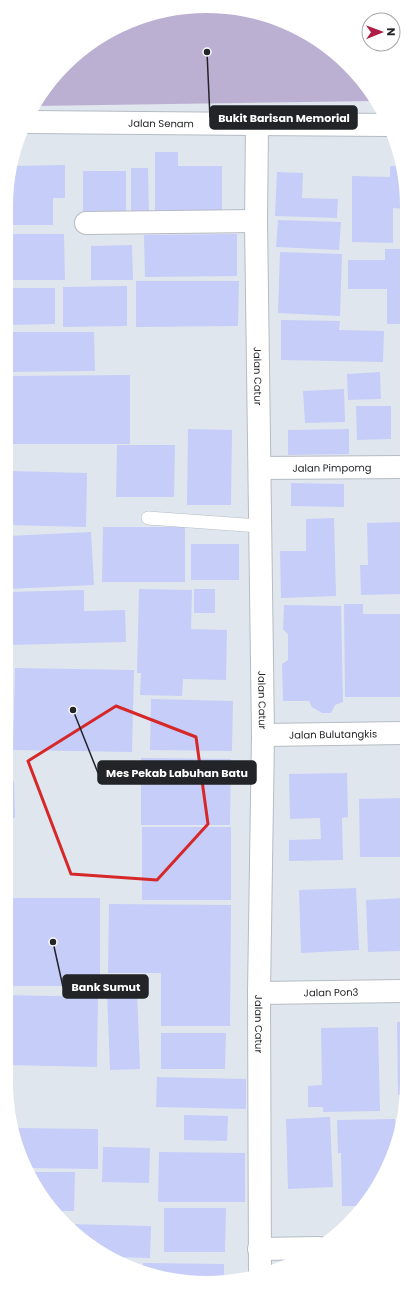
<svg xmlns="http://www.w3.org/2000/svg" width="413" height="1289" viewBox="0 0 413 1289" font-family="Poppins,sans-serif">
	<rect width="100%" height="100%" fill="#e0e6ee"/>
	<path fill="#bcb0d2" d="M 168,10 L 246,10 L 307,33 L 348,65 L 374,101 L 35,106 L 40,95 L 95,40 Z"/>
	<path fill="#c6cdf8" d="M 155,152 L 178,152 L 178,166 L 222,166 L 222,218 L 155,218 Z
		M 65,165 L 65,198 L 53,198 L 53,225 L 10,225 L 10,166 Z
		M 390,166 L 401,166 L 405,180 L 405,209 L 393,208 L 393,243 L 352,242 L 352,176 L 390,177 Z
		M 131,168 L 148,168 L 149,216 L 131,216 Z
		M 83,171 L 126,171 L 126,217 L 83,217 Z
		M 277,172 L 303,173 L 302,198 L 338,199 L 337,218 L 275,216 Z
		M 278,220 L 341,222 L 339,250 L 276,247 Z
		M 10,234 L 64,234 L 65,280 L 9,280 Z
		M 237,234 L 237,276 L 145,277 L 144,235 Z
		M 132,245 L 133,280 L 91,280 L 91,246 Z
		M 385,249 L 405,249 L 405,290 L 401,290 L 402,296 L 405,296 L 405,324 L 387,324 L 387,289 L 348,289 L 348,260 L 385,260 Z
		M 280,252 L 342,254 L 340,316 L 278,313 Z
		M 136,281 L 239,281 L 238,326 L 136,327 Z
		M 127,286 L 127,326 L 63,327 L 63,287 Z
		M 9,288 L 55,288 L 55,324 L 9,325 Z
		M 281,320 L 340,321 L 339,330 L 384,331 L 383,362 L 281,360 Z
		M 9,332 L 94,332 L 95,371 L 9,372 Z
		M 380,372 L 381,399 L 348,400 L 347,374 Z
		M 130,375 L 130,444 L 9,444 L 9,376 Z
		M 344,389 L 345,422 L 305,423 L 303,391 Z
		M 356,406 L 391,406 L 391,439 L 357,440 Z
		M 188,429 L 232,430 L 231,505 L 187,505 Z
		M 349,429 L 349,454 L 288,455 L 288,430 Z
		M 117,445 L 175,445 L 174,497 L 116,497 Z
		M 9,471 L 87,473 L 86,527 L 8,525 Z
		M 291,483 L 344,484 L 344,507 L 291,506 Z
		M 334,518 L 336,596 L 281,598 L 280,551 L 306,551 L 306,519 Z
		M 404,522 L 404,594 L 361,595 L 360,565 L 368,565 L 367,523 Z
		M 103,527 L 185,527 L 185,582 L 102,582 Z
		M 91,532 L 94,585 L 8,589 L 8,536 Z
		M 191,544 L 239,544 L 239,580 L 191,580 Z
		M 139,589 L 192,590 L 191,629 L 227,630 L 226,680 L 183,679 L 182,696 L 140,695 L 141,673 L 137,673 Z
		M 194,589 L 215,589 L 215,613 L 194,613 Z
		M 84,590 L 84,611 L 125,610 L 126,642 L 9,645 L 8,592 Z
		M 344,604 L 363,604 L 363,614 L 401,614 L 402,697 L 345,697 Z
		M 284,605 L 341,606 L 343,702 L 335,705 L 331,713 L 322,713 L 312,707 L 309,701 L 283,701 L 282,664 L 288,660 L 288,634 L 283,629 Z
		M 15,668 L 134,670 L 132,752 L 13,750 Z
		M 151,699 L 233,701 L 232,751 L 150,750 Z
		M 141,758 L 231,759 L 230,825 L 141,825 Z
		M 347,773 L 348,817 L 342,818 L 343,860 L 289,861 L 289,840 L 321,839 L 320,818 L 290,819 L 289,774 Z
		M 7,781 L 14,781 L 15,818 L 7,818 Z
		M 404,798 L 404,857 L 360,857 L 359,799 Z
		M 142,827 L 231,827 L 231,900 L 142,900 Z
		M 356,888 L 359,950 L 301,953 L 299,890 Z
		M 7,898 L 100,898 L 100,986 L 6,986 Z
		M 404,898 L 403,951 L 368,952 L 366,900 Z
		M 109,904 L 231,905 L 230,1026 L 161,1026 L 161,973 L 108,973 Z
		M 137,991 L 140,1069 L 110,1070 L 107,992 Z
		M 6,995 L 98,997 L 97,1067 L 6,1065 Z
		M 397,1022 L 403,1022 L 403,1095 L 398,1095 Z
		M 378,1027 L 380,1111 L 323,1112 L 323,1107 L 308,1107 L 308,1086 L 322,1085 L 321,1028 Z
		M 161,1033 L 226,1033 L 225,1069 L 161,1069 Z
		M 157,1077 L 246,1079 L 246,1109 L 156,1107 Z
		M 184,1115 L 228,1116 L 227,1141 L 184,1140 Z
		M 330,1117 L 333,1187 L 288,1189 L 286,1119 Z
		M 395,1119 L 396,1140 L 391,1150 L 387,1151 L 387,1161 L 373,1194 L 361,1206 L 342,1206 L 341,1153 L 338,1153 L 337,1120 Z
		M 400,1119 L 403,1119 L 400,1130 Z
		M 15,1128 L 98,1129 L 98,1169 L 27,1168 L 21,1159 Z
		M 103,1147 L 150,1148 L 149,1183 L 102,1182 Z
		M 159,1152 L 245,1153 L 245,1202 L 158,1202 Z
		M 29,1172 L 75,1172 L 74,1211 L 53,1211 Z
		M 164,1208 L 226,1208 L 225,1252 L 164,1252 Z
		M 68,1224 L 151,1226 L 150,1258 L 111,1257 Z
		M 143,1263 L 224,1264 L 224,1278 L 181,1281 L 143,1270 Z"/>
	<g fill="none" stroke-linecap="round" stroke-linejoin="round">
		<g stroke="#b6bcc3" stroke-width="14">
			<path id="lane" d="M 148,518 L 261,526"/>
		</g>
		<g stroke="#b6bcc3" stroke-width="24">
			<g id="street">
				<path id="s1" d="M 29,122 L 389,125"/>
				<path id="s2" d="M 257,125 L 256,221 L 263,735 L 259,993 L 260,1275"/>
				<path d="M 86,223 L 256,221"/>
				<path id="s3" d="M 260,468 L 405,467"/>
				<path id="s4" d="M 263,735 L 404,733"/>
				<path id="s5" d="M 259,993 L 403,991"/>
				<path d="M 259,1249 L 320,1248"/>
			</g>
		</g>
		<use href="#lane" stroke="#fff" stroke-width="13"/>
		<use href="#street" stroke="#fff" stroke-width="22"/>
	</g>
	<path fill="none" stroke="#d62828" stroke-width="3" stroke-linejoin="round" d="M 116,706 L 196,737 L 208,824 L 157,880 L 71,874 L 28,761 Z"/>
	<g text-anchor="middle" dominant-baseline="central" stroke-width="3.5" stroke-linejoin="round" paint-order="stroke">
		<g font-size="10" fill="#222427" stroke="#fff">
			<text stroke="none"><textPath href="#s1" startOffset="132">Jalan Senam</textPath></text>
			<text stroke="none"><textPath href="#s2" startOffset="251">Jalan Catur</textPath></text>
			<text stroke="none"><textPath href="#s3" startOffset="72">Jalan Pimpomg</textPath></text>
			<text stroke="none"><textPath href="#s2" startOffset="575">Jalan Catur</textPath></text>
			<text stroke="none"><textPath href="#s4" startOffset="70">Jalan Bulutangkis</textPath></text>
			<text stroke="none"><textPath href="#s5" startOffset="72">Jalan Pon3</textPath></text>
			<text stroke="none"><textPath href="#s2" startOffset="899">Jalan Catur</textPath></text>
		</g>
	</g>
	<path d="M0 0H413V1289H0ZM206 13H207A193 193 0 0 1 400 206V1083A193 193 0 0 1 207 1276H206A193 193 0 0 1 13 1083V206A193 193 0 0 1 206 13Z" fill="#fff" fill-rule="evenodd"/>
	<path fill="none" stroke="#222427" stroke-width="1.5" d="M207 52L210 118M73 710L98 773M53 942L63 987"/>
	<g fill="#222427" stroke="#fff" stroke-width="1.5">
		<circle cx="207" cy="52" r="4"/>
		<circle cx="73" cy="710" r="4"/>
		<circle cx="53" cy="942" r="4"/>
	</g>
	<g fill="#222427" stroke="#222427" stroke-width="1.5">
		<rect x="210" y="106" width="147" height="23" rx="4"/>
		<rect x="98" y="761" width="158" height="23" rx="4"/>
		<rect x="63" y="975" width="85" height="23" rx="4"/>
	</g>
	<g font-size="11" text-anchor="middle" font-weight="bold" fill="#fff">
		<text x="284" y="122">Bukit Barisan Memorial</text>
		<text x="177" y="777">Mes Pekab Labuhan Batu</text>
		<text x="106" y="991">Bank Sumut</text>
	</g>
	<g transform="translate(381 32) rotate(89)"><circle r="19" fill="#ffffff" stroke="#a7a7a9"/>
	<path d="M0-3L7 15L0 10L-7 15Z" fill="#af1c46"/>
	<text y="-6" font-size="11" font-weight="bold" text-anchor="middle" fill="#222427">N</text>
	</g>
</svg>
